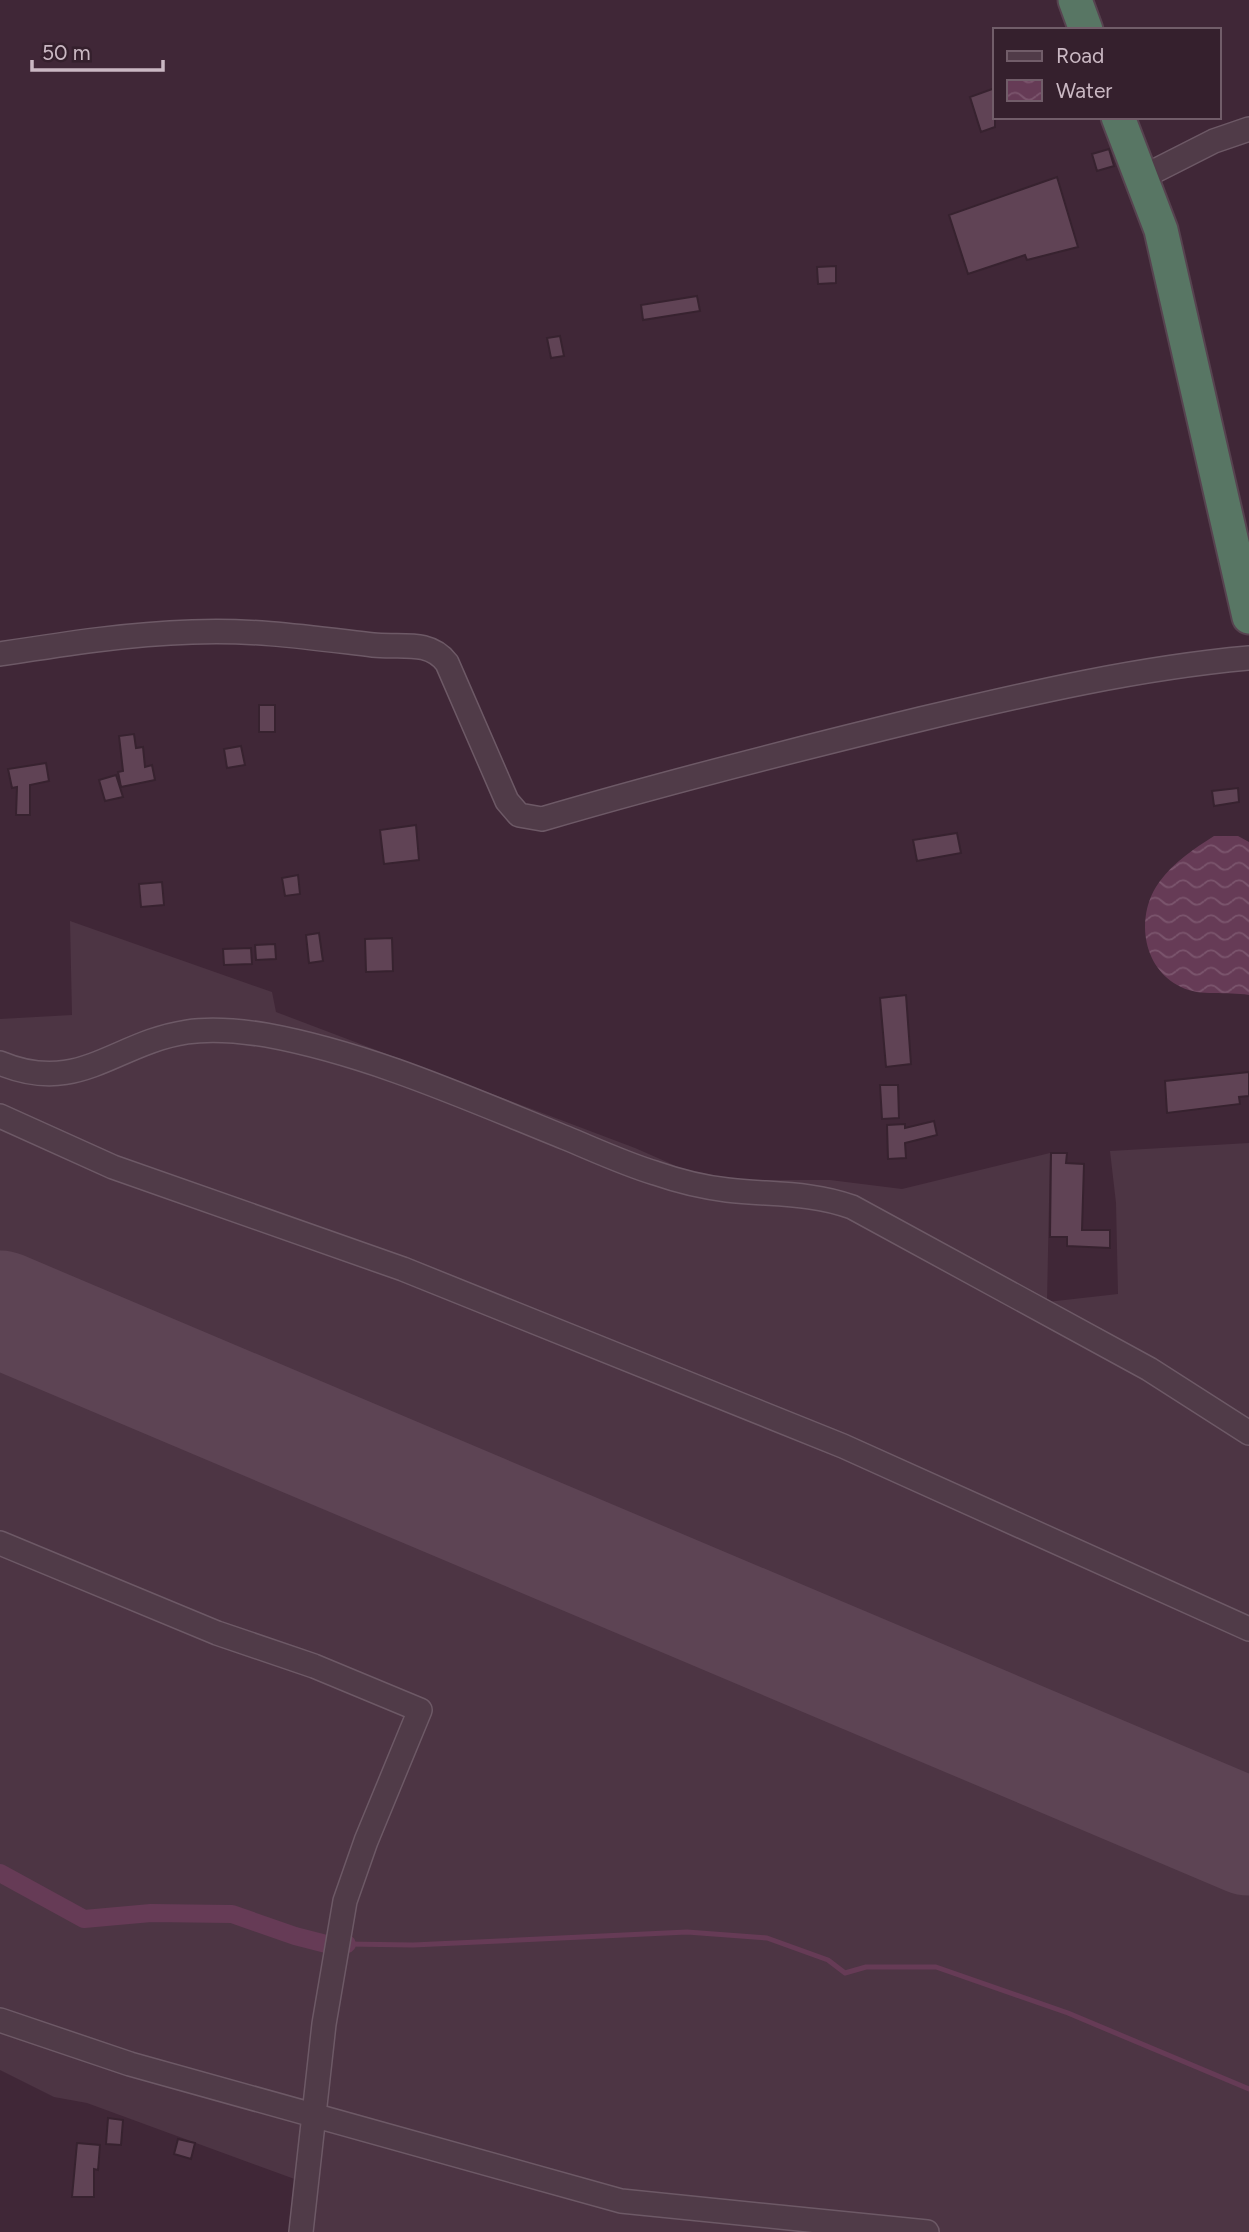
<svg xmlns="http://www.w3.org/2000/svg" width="1249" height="2232" viewBox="0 0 1249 2232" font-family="Figtree,sans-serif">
	<defs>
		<pattern id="water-waves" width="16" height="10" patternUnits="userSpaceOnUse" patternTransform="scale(1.75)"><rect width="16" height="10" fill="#663b56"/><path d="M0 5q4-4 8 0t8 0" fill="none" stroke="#7b556d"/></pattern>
	</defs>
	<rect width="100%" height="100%" fill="#402737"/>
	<path fill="#4d3544" d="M 70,921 L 272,992 L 276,1012 L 635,1148 L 708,1180 L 830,1180 L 902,1189 L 1050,1153 L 1047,1302 L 1118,1294 L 1116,1203 L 1110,1151 L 1249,1143 L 1249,2232 L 294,2232 L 300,2181 L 87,2103 L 54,2097 L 0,2070 L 0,1019 L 72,1015 Z"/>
	<path fill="url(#water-waves)" d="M 1214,836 L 1238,836 L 1249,842 L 1249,995 C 1226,991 1201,997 1181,987 C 1141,968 1135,914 1160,881 C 1173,863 1195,848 1214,836 Z"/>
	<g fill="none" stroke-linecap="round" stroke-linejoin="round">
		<path stroke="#663b56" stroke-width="5" d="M 347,1944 L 413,1945 L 687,1932 L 767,1938 L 828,1960 L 845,1973 L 866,1967 L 936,1967 L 1068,2013 L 1249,2089"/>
		<path stroke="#663b56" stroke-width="18" d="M 0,1873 L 84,1919 L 151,1913 L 232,1914 L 295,1936 L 334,1946 L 347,1944"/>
		<path stroke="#5d4454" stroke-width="117" d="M 0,1309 L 1249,1837"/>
	</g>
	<path fill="#604355" stroke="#37222f" stroke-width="2" d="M 995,88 L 995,127 L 981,132 L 970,97 Z
		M 1109,149 L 1114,166 L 1097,171 L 1092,154 Z
		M 1057,177 L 1078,247 L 1027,260 L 1025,255 L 968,274 L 949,215 Z
		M 836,266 L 836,283 L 818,284 L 817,267 Z
		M 697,296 L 700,311 L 643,320 L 641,305 Z
		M 560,336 L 564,356 L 551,358 L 547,338 Z
		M 259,705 L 275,705 L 275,732 L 259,732 Z
		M 134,734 L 136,748 L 143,747 L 145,767 L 152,765 L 155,780 L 121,787 L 118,772 L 123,771 L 119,736 Z
		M 241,746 L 245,765 L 227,768 L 224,749 Z
		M 46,763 L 49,781 L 30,785 L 30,815 L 16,815 L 17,787 L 12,788 L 8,769 Z
		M 116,775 L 123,797 L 105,801 L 99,780 Z
		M 1238,788 L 1239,802 L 1214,806 L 1212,791 Z
		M 416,825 L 419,860 L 384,864 L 380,830 Z
		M 957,833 L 961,853 L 917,861 L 913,840 Z
		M 298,875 L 300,894 L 285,896 L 282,878 Z
		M 162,882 L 164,905 L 141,907 L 139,884 Z
		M 319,933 L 323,961 L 309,963 L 306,935 Z
		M 392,938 L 393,971 L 366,972 L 365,939 Z
		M 275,944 L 276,959 L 256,960 L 255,945 Z
		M 251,948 L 252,964 L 224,965 L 223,949 Z
		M 906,995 L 911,1064 L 886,1067 L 880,998 Z
		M 1249,1072 L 1249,1096 L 1239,1097 L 1240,1104 L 1167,1113 L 1165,1081 Z
		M 880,1085 L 898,1085 L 899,1118 L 882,1119 Z
		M 934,1121 L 937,1135 L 905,1143 L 906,1158 L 888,1159 L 887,1125 L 905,1124 L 905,1128 Z
		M 1051,1153 L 1067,1153 L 1066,1163 L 1084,1164 L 1082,1230 L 1110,1230 L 1110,1248 L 1067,1246 L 1067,1237 L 1050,1237 Z
		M 108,2118 L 123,2120 L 121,2145 L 106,2144 Z
		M 178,2139 L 195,2143 L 191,2159 L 174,2154 Z
		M 77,2143 L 100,2145 L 98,2170 L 94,2169 L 94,2197 L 72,2197 Z"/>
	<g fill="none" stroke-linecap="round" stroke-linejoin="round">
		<g stroke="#6d5966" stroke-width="26">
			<path id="minor" d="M 1141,178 L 1214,141 L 1249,129
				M 0,654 C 64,644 127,634 192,632 C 253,629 313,638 373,645 C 400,648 429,639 447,663 L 507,801 L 519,815 L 542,819 C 668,782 794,750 921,719 C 1030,693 1138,668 1249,658
				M 0,1063 C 79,1096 114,1043 187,1032 C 212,1028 241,1031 266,1035 C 370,1054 469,1099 566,1138 C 595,1150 625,1164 655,1173 C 678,1181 702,1187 727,1190 C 770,1195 811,1192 852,1207 L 1149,1369 L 1249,1433
				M 0,1116 L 113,1167 L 403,1269 L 843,1446 L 1249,1629
				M 0,1543 L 217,1633 L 314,1666 L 420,1710 L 366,1841 L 345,1901 L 324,2024 L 301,2232
				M 0,2020 L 130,2064 L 621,2201 L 927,2232"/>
		</g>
		<g stroke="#574350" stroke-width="37">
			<path id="highway" d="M 1075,0 L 1086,30
				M 1118,117 L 1161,230 L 1249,617"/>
		</g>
		<use href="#minor" stroke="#503b48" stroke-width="23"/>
		<use href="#highway" stroke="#587664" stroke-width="33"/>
	</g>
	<rect x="993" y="28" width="228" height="91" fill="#35202d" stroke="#715d69" stroke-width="2"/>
	<rect x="1007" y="51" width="35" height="10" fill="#503b48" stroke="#715d69" stroke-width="2"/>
	<text x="1056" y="63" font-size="21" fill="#cab8c3">Road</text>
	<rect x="1007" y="80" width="35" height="21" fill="url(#water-waves)" stroke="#715d69" stroke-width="2"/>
	<text x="1056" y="98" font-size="21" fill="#cab8c3">Water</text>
	<path d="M32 60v10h131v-10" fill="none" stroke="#cab8c3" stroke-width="3.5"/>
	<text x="42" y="60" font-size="21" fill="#cab8c3" stroke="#35202d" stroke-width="5" paint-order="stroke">50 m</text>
</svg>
